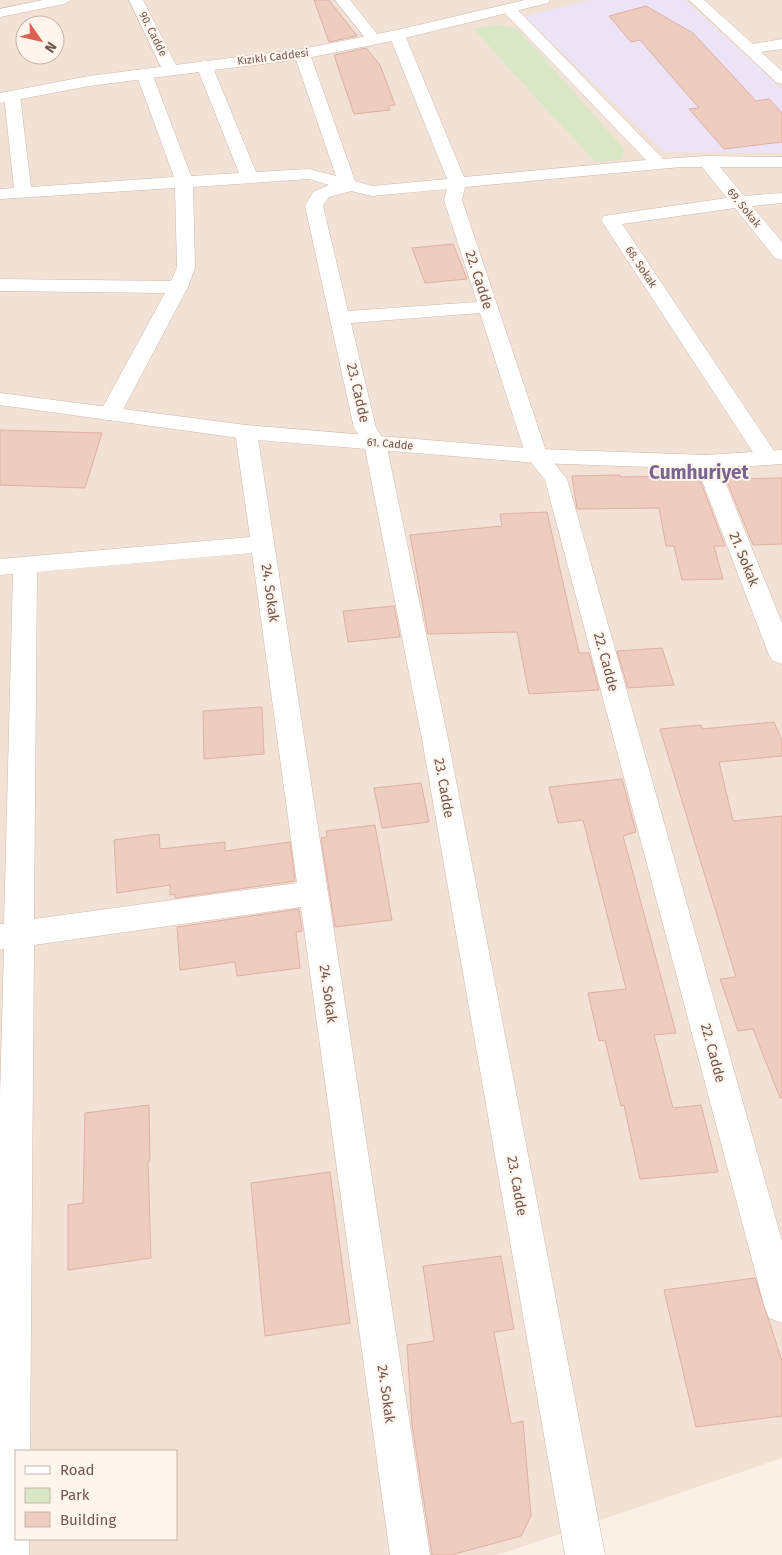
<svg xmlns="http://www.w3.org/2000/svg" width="782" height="1555" viewBox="0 0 782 1555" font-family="'Fira Sans',sans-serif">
	<rect width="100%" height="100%" fill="#fbf0e6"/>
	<path fill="#f2e1d5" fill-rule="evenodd" d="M 0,0 L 782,0 L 782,1458 L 498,1555 L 0,1555 ZM 25,25 L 55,25 L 55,55 L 25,55 ZM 16,1451 L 176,1451 L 176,1539 L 16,1539 Z"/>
	<path fill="#ede3f7" d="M 591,0 L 685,0 L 782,89 L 782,153 L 664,152 L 525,16 Z"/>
	<path fill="#d8e8c6" d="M 498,25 L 518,29 L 624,149 L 621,160 L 595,162 L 473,29 Z"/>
	<path fill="#eeccc0" stroke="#e0b0a1" d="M 314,0 L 329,0 L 357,36 L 329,42 Z
		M 646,6 L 693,33 L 756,101 L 769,99 L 782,113 L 782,142 L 724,149 L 689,109 L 699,108 L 640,40 L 631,42 L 609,16 Z
		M 366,48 L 380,65 L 395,105 L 388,106 L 390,110 L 354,114 L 334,55 Z
		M 453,244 L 467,279 L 425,283 L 412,248 Z
		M 0,430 L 102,433 L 85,488 L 0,485 Z
		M 620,475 L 620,477 L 693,476 L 694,480 L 700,480 L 725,546 L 714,546 L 723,579 L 682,580 L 674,546 L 666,546 L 659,508 L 577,509 L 572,476 Z
		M 782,478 L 782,544 L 753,545 L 726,479 Z
		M 547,512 L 579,653 L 589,653 L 599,690 L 529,694 L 517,632 L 428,634 L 410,535 L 502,526 L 500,514 Z
		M 394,606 L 400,637 L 348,642 L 343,611 Z
		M 662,648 L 674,685 L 628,688 L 617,651 Z
		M 262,707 L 264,754 L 204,759 L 203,711 Z
		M 774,722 L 782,741 L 782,756 L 719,762 L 733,821 L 782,816 L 782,1098 L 780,1098 L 753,1029 L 738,1031 L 720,979 L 736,977 L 660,729 L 701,725 L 702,729 Z
		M 622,779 L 636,832 L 623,836 L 676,1033 L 654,1035 L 673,1108 L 701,1105 L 718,1172 L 640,1179 L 624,1105 L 621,1106 L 605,1040 L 599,1041 L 588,993 L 626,989 L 583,820 L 558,823 L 549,787 Z
		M 421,783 L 429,822 L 382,828 L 374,788 Z
		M 375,825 L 392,920 L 335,927 L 321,838 L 327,837 L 326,831 Z
		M 159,834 L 160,849 L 225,842 L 225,851 L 290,842 L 295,881 L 175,898 L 175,894 L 170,895 L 170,885 L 117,893 L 114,840 Z
		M 299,909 L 302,931 L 296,932 L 300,968 L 237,976 L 235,962 L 180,970 L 177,927 Z
		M 149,1105 L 150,1160 L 148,1161 L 151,1258 L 68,1270 L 68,1205 L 83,1203 L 85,1113 Z
		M 330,1172 L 350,1323 L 265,1336 L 251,1183 Z
		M 501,1256 L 514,1329 L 494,1332 L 511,1424 L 523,1421 L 531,1516 L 521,1536 L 451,1555 L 432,1555 L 412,1424 L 407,1345 L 434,1341 L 423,1266 Z
		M 755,1278 L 782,1361 L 782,1416 L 696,1427 L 664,1290 Z"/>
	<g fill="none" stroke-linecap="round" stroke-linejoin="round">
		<g stroke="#ceb9b0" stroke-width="1">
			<path id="street" d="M 43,0 L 71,0 L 64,4 L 0,17 L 0,9 Z
				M 129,0 L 143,0 L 178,69 L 176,72 L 170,74 L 162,69 Z
				M 335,0 L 350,0 L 382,40 L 379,43 L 369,43 Z
				M 689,0 L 704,0 L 753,44 L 782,39 L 782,49 L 761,52 L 782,71 L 782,84 L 776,82 Z
				M 509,5 L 514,6 L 663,159 L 706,156 L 782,157 L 782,167 L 720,167 L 744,196 L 782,193 L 782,203 L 752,206 L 782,242 L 782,260 L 775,258 L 735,208 L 622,224 L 779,458 L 776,463 L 768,465 L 760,463 L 601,220 L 604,216 L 610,215 L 727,198 L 702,167 L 681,167 L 465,187 L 462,200 L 547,454 L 567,479 L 782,1241 L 782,1323 L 769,1318 L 764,1305 L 545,480 L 526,456 L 480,313 L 351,323 L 376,428 L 386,443 L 448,739 L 605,1555 L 565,1555 L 422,739 L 364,443 L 354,428 L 305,206 L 313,192 L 329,185 L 309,179 L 193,187 L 195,267 L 188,287 L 118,419 L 110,420 L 102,419 L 99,414 L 165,293 L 0,291 L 0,279 L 171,281 L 177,267 L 175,188 L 0,199 L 0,189 L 14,188 L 4,96 L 12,91 L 20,96 L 31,187 L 174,177 L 136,73 L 144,68 L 152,73 L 191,176 L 239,173 L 196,65 L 204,60 L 212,65 L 256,172 L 309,169 L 336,176 L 294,54 L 302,49 L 310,54 L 355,181 L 372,186 L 447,179 L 389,35 L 397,30 L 405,35 L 464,177 L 646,160 L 504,12 L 502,9 ZM 447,189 L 444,200 L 477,302 L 348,311 L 323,206 L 329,197 L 351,191 L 372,196 Z
				M 246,425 L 254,427 L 257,432 L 430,1555 L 390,1555 L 301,907 L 34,945 L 30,1451 L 16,1451 L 16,1539 L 29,1539 L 29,1555 L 0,1555 L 0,1096 L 4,949 L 0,950 L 0,924 L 4,924 L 13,574 L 0,575 L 0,559 L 250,537 L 235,432 L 238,427 ZM 252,553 L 297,883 L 34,919 L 37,572 Z
				M 706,455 L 714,457 L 717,462 L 782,623 L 782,664 L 773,661 L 769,655 L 695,462 L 698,457 Z"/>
		</g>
		<g stroke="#d0b8ae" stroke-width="1">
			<path id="secondary" d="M 525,0 L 550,0 L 548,3 L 397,40 L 302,59 L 89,86 L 0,103 L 0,93 L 89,76 L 302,49 L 397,30 Z
				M 0,393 L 246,425 L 537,449 L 706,455 L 782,450 L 782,464 L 706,469 L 537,463 L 246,439 L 0,405 Z"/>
		</g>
		<use href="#street" fill="#fff" fill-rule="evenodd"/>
		<use href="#secondary" fill="#fff" fill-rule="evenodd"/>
	</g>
	<g text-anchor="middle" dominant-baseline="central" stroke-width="4" stroke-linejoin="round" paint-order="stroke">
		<g font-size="11" fill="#73554d" stroke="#fef5ec">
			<text transform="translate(153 34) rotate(63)">90. Cadde</text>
			<text transform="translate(273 57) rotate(-7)">Kızıklı Caddesi</text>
			<text transform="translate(744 208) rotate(51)">69. Sokak</text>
			<text transform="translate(641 267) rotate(56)">68. Sokak</text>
			<text transform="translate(390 444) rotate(5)">61. Cadde</text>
		</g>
		<g font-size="14" fill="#73554d" stroke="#fef5ec">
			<text transform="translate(479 280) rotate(72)">22. Cadde</text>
			<text transform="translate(358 393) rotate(77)">23. Cadde</text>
			<text transform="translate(744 559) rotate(68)">21. Sokak</text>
			<text transform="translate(270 593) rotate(82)">24. Sokak</text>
			<text transform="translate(606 662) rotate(75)">22. Cadde</text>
			<text transform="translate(444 788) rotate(80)">23. Cadde</text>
			<text transform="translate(328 994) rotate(82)">24. Sokak</text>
			<text transform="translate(713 1053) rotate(75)">22. Cadde</text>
			<text transform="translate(517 1186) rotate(80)">23. Cadde</text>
			<text transform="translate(386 1394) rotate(82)">24. Sokak</text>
		</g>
		<g font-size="19" font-weight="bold" fill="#7a658f" stroke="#fef5ec">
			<text x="699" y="472">Cumhuriyet</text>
		</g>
	</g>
	<rect x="15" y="1450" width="162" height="90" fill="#fef5ec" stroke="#c6b5ac"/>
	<rect x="25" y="1466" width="25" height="8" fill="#ffffff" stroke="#c6b5ac"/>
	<text x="60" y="1475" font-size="15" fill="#73554d">Road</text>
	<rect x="25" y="1488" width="25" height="15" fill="#d8e8c6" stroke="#c6b5ac"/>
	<text x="60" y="1500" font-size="15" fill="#73554d">Park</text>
	<rect x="25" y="1512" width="25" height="15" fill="#eeccc0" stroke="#c6b5ac"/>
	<text x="60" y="1525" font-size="15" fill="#73554d">Building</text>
	<g transform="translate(40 40) rotate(124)"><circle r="24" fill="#fef5ec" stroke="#c6b5ac"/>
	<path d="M0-4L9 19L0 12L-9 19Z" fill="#dc5f54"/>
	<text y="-8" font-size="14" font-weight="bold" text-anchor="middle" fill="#73554d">N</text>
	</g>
</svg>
